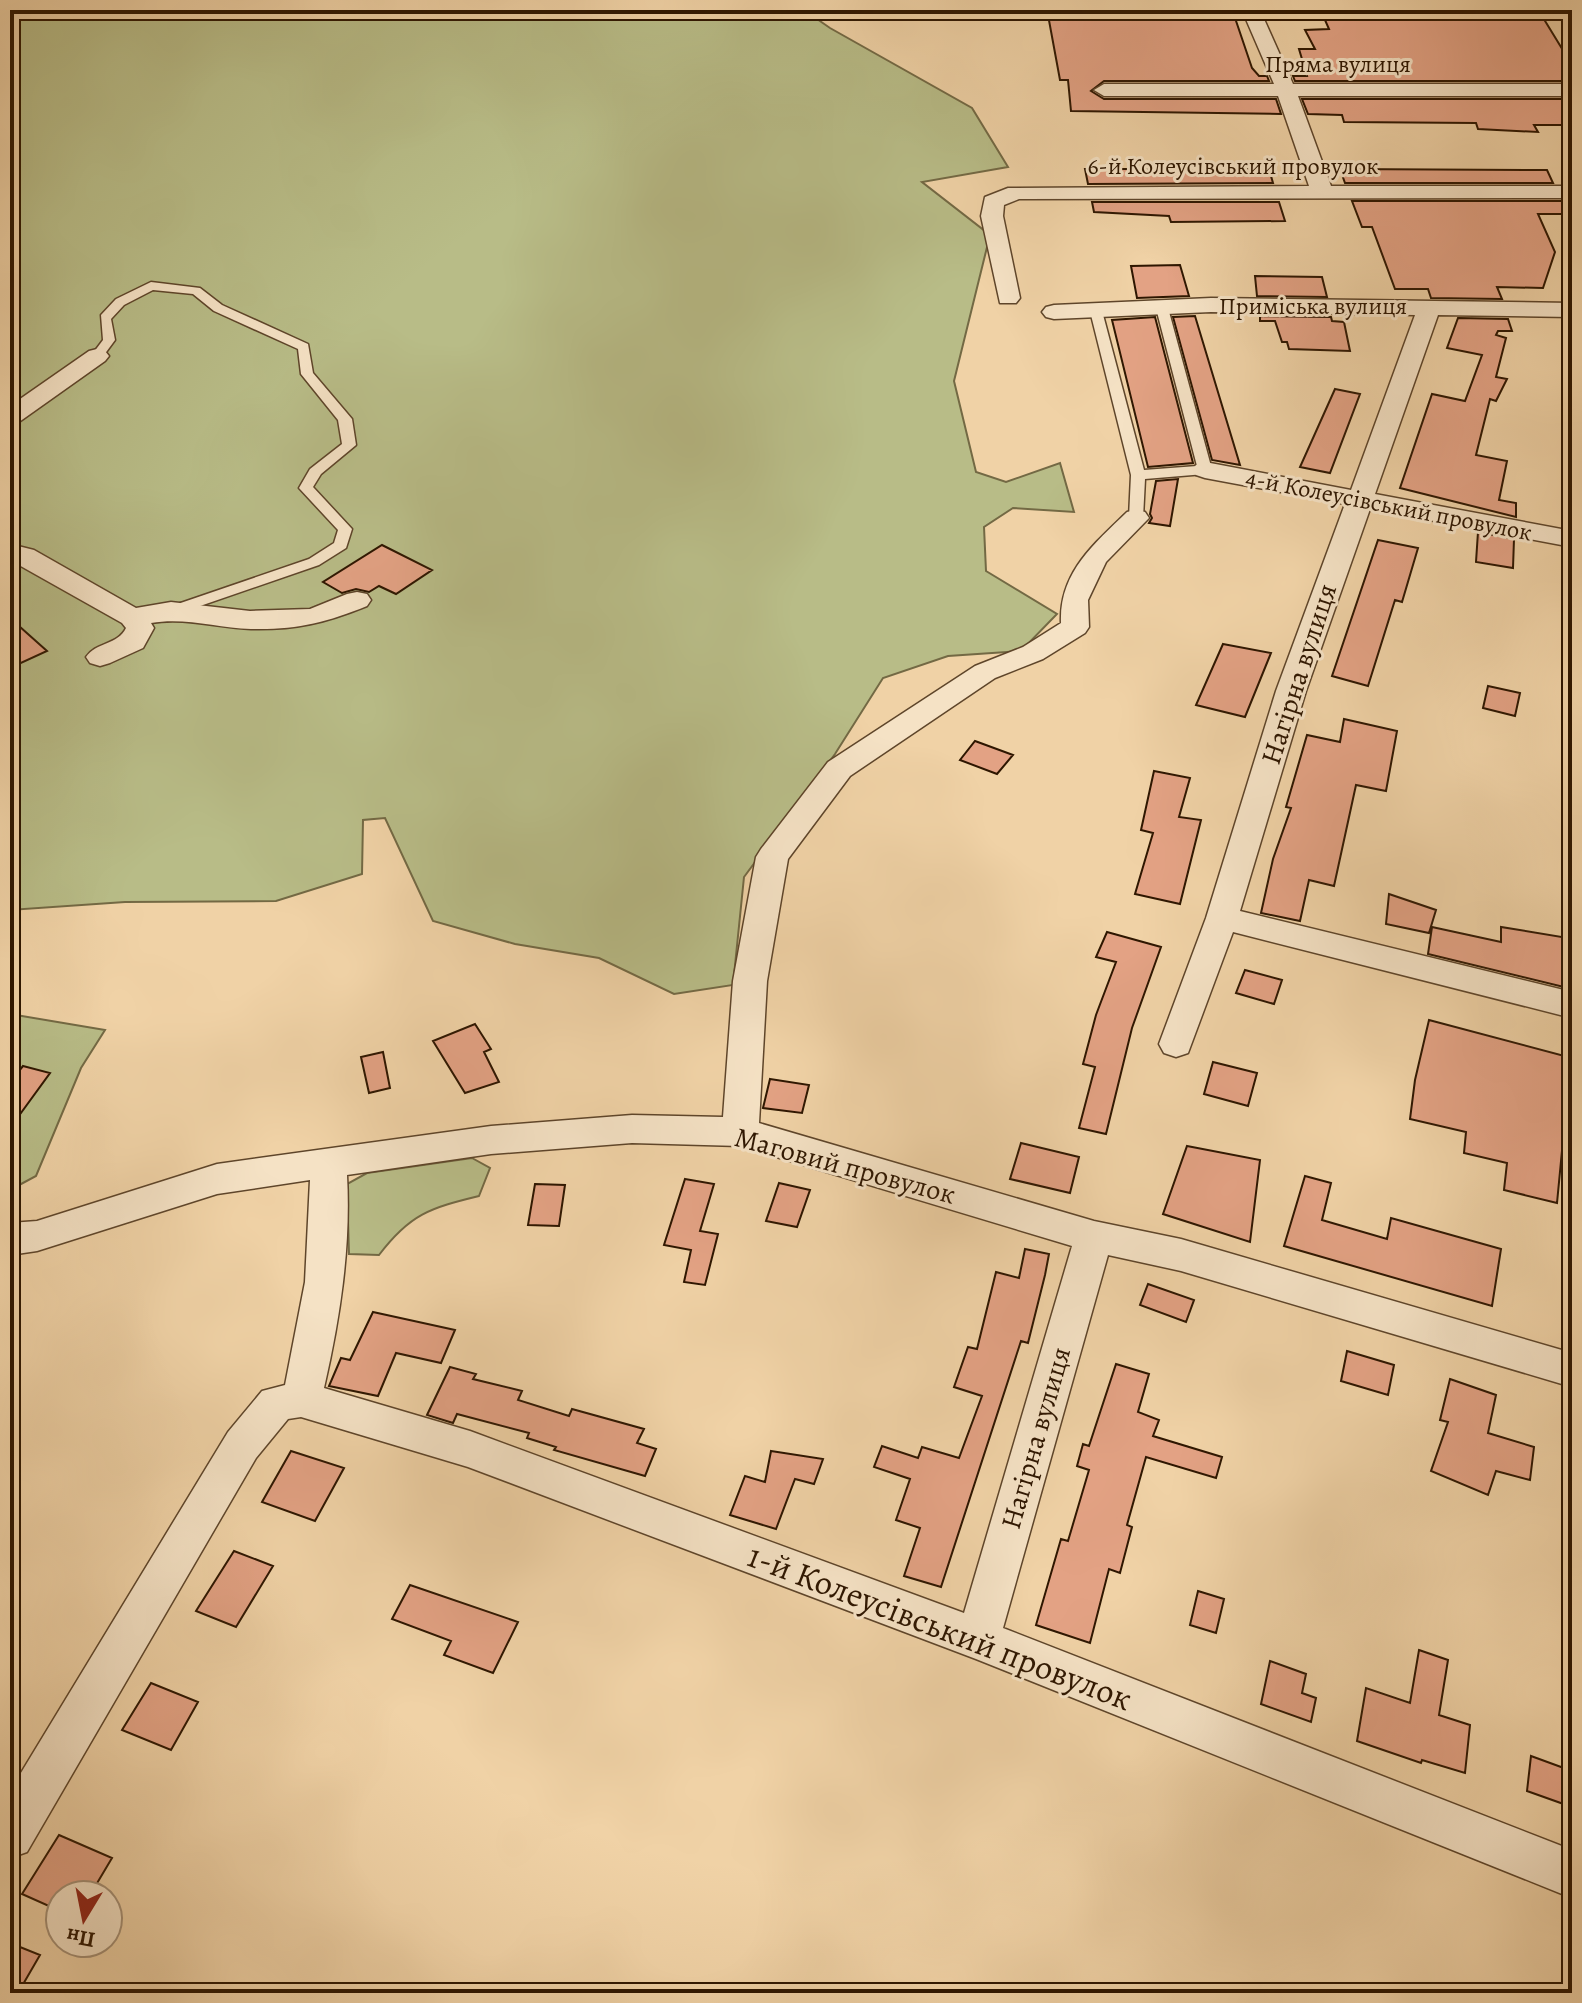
<svg xmlns="http://www.w3.org/2000/svg" width="1582" height="2003" viewBox="0 0 1582 2003" font-family="Alegreya,serif">
	<rect width="100%" height="100%" fill="#f0d2a6"/>
	<filter id="stains"><feTurbulence type="fractalNoise" baseFrequency=".0025" numOctaves="4"/><feColorMatrix values="0 0 0 0 .2 0 0 0 0 .09 0 0 0 0 .02 0 0 0 .5 -.17"/></filter>
	<radialGradient id="worn" r=".72"><stop offset=".6" stop-color="#630" stop-opacity="0"/><stop offset="1" stop-color="#630" stop-opacity=".3"/></radialGradient>
	<path fill="#b8bc87" stroke="#736944" stroke-width="2" d="M 10,10 L 804,10 L 830,28 L 972,108 L 1008,167 L 922,182 L 990,235 L 954,381 L 976,472 L 1006,482 L 1060,463 L 1074,512 L 1013,508 L 984,527 L 986,571 L 1057,614 L 1021,651 L 948,656 L 883,678 L 835,754 L 744,877 L 733,985 L 674,994 L 599,958 L 515,944 L 433,921 L 385,818 L 363,820 L 362,874 L 276,901 L 125,902 L 10,910 Z
		M 10,1014 L 105,1030 L 81,1068 L 36,1176 L 10,1190 Z
		M 472,1158 L 490,1168 L 479,1196 C 430,1208 410,1214 379,1255 L 349,1254 L 347,1184 L 367,1173 Z"/>
	<path fill="#e3a284" stroke="#2e1600" stroke-width="2" d="M 1048,15 L 1234,15 L 1252,68 L 1259,76 L 1267,76 L 1269,81 L 1104,81 L 1091,91 L 1104,99 L 1276,99 L 1281,114 L 1071,111 L 1068,80 L 1060,80 Z
		M 1354,15 L 1542,16 L 1572,65 L 1572,81 L 1295,81 L 1293,76 L 1307,76 L 1299,49 L 1315,49 L 1305,30 L 1329,29 L 1325,20 L 1356,20 Z
		M 1302,99 L 1572,99 L 1572,125 L 1534,125 L 1538,132 L 1478,129 L 1476,123 L 1344,122 L 1342,115 L 1308,114 Z
		M 1085,169 L 1269,169 L 1273,183 L 1088,184 Z
		M 1340,169 L 1547,170 L 1553,183 L 1345,183 Z
		M 1352,201 L 1562,201 L 1569,214 L 1538,214 L 1555,252 L 1543,288 L 1497,287 L 1502,299 L 1431,298 L 1428,289 L 1395,289 L 1372,227 L 1362,227 Z
		M 1092,202 L 1279,202 L 1285,221 L 1171,222 L 1169,216 L 1094,212 Z
		M 1180,265 L 1189,296 L 1137,298 L 1131,266 Z
		M 1255,276 L 1322,277 L 1327,297 L 1257,296 Z
		M 1195,316 L 1240,465 L 1212,460 L 1173,317 Z
		M 1260,316 L 1331,317 L 1332,321 L 1344,322 L 1350,351 L 1289,349 L 1287,342 L 1282,342 L 1275,321 L 1260,321 Z
		M 1155,317 L 1193,463 L 1148,467 L 1112,320 Z
		M 1458,318 L 1508,319 L 1512,331 L 1498,331 L 1496,335 L 1506,338 L 1496,377 L 1507,379 L 1496,401 L 1490,399 L 1476,455 L 1507,461 L 1499,500 L 1516,503 L 1516,517 L 1400,488 L 1432,394 L 1465,401 L 1482,355 L 1447,348 Z
		M 1335,389 L 1360,394 L 1330,473 L 1300,467 Z
		M 1178,479 L 1170,526 L 1149,523 L 1152,518 L 1150,514 L 1156,481 Z
		M 1478,532 L 1514,539 L 1513,568 L 1476,562 Z
		M 1378,540 L 1418,548 L 1402,602 L 1395,600 L 1368,686 L 1332,676 Z
		M 382,545 L 432,570 L 396,594 L 379,586 L 369,592 L 356,589 L 342,593 L 323,582 Z
		M 10,618 L 47,651 L 10,668 Z
		M 1223,644 L 1271,653 L 1245,717 L 1196,705 Z
		M 1488,686 L 1520,693 L 1515,716 L 1483,708 Z
		M 1344,719 L 1397,731 L 1386,791 L 1356,785 L 1334,886 L 1309,880 L 1300,921 L 1261,913 L 1273,859 L 1291,808 L 1286,807 L 1307,735 L 1340,742 Z
		M 975,741 L 1013,755 L 997,774 L 960,760 Z
		M 1154,771 L 1190,778 L 1179,817 L 1201,820 L 1180,904 L 1135,894 L 1153,833 L 1141,830 Z
		M 1389,894 L 1436,910 L 1429,933 L 1386,924 Z
		M 1432,927 L 1501,942 L 1501,927 L 1562,937 L 1562,956 L 1572,959 L 1572,989 L 1428,954 Z
		M 1107,932 L 1161,947 L 1132,1028 L 1106,1134 L 1079,1128 L 1095,1067 L 1083,1064 L 1096,1015 L 1116,962 L 1096,957 Z
		M 1245,970 L 1282,980 L 1274,1004 L 1236,993 Z
		M 1429,1020 L 1572,1058 L 1572,1110 L 1566,1109 L 1557,1203 L 1504,1190 L 1507,1163 L 1464,1153 L 1466,1132 L 1410,1119 L 1415,1080 Z
		M 475,1024 L 491,1049 L 484,1052 L 499,1082 L 465,1093 L 433,1041 Z
		M 383,1052 L 390,1088 L 369,1093 L 361,1057 Z
		M 1213,1062 L 1257,1073 L 1248,1106 L 1204,1094 Z
		M 23,1066 L 50,1073 L 10,1128 L 10,1082 Z
		M 770,1079 L 809,1085 L 802,1113 L 763,1108 Z
		M 1021,1143 L 1079,1157 L 1070,1193 L 1010,1179 Z
		M 1187,1146 L 1260,1160 L 1250,1242 L 1163,1214 Z
		M 1305,1176 L 1331,1183 L 1322,1220 L 1387,1239 L 1391,1218 L 1501,1249 L 1492,1306 L 1284,1246 Z
		M 685,1179 L 714,1184 L 700,1231 L 718,1234 L 705,1285 L 684,1282 L 691,1250 L 664,1245 Z
		M 779,1183 L 810,1190 L 797,1227 L 766,1221 Z
		M 535,1184 L 565,1185 L 559,1226 L 528,1225 Z
		M 1025,1249 L 1049,1254 L 1045,1275 L 1028,1343 L 1021,1341 L 941,1587 L 904,1576 L 920,1528 L 896,1520 L 910,1479 L 874,1467 L 882,1446 L 918,1458 L 922,1447 L 959,1458 L 982,1396 L 954,1387 L 968,1347 L 977,1349 L 996,1272 L 1019,1278 Z
		M 1148,1284 L 1194,1300 L 1186,1322 L 1140,1305 Z
		M 373,1312 L 455,1330 L 441,1363 L 396,1353 L 378,1396 L 329,1386 L 341,1358 L 350,1360 Z
		M 1347,1351 L 1394,1365 L 1388,1395 L 1341,1381 Z
		M 1116,1364 L 1149,1374 L 1138,1412 L 1159,1420 L 1153,1436 L 1222,1457 L 1216,1478 L 1146,1457 L 1127,1525 L 1132,1527 L 1120,1573 L 1109,1569 L 1090,1643 L 1036,1625 L 1061,1539 L 1068,1541 L 1089,1470 L 1077,1466 L 1083,1444 L 1089,1446 Z
		M 450,1367 L 476,1374 L 473,1379 L 522,1391 L 518,1400 L 569,1416 L 572,1409 L 644,1429 L 637,1443 L 656,1449 L 645,1476 L 554,1450 L 556,1447 L 527,1438 L 529,1433 L 457,1414 L 453,1423 L 427,1415 Z
		M 1450,1379 L 1496,1395 L 1488,1433 L 1534,1447 L 1530,1480 L 1496,1471 L 1488,1495 L 1431,1471 L 1448,1422 L 1440,1420 Z
		M 291,1451 L 344,1468 L 315,1521 L 262,1502 Z
		M 771,1451 L 823,1459 L 814,1484 L 795,1479 L 776,1529 L 730,1515 L 745,1476 L 765,1482 Z
		M 234,1551 L 273,1566 L 236,1627 L 196,1611 Z
		M 410,1585 L 518,1622 L 493,1673 L 444,1655 L 451,1641 L 392,1619 Z
		M 1198,1591 L 1224,1599 L 1216,1633 L 1190,1625 Z
		M 1419,1650 L 1448,1660 L 1439,1715 L 1470,1725 L 1465,1773 L 1422,1760 L 1421,1763 L 1357,1741 L 1366,1688 L 1410,1703 Z
		M 1270,1661 L 1306,1674 L 1302,1693 L 1316,1698 L 1311,1722 L 1261,1704 Z
		M 151,1683 L 198,1702 L 171,1750 L 122,1730 Z
		M 1531,1756 L 1572,1771 L 1572,1807 L 1527,1791 Z
		M 59,1835 L 112,1858 L 90,1895 L 60,1895 L 60,1911 L 22,1894 Z
		M 10,1943 L 40,1955 L 18,1993 L 10,1993 Z"/>
	<g fill="none" stroke-linecap="round" stroke-linejoin="round">
		<g stroke="#5e452a" stroke-width="3">
			<path id="service" d="M 151,282 L 200,288 L 222,305 L 308,344 L 313,373 L 352,419 L 356,445 L 321,474 L 313,487 L 352,529 L 346,548 L 319,565 L 171,616 L 166,614 L 166,608 L 309,559 L 334,543 L 338,530 L 299,488 L 310,469 L 342,444 L 338,420 L 301,374 L 298,349 L 214,311 L 193,294 L 153,290 L 124,305 L 111,319 L 115,340 L 101,359 L 93,359 L 91,356 L 103,340 L 101,315 L 116,299 Z
				M 1158,305 L 1168,308 L 1212,470 L 1205,474 L 1145,479 L 1143,518 L 1136,522 L 1129,518 L 1131,475 L 1090,311 L 1096,307 L 1102,311 L 1144,470 L 1197,466 L 1156,308 Z"/>
		</g>
		<g stroke="#5e452a" stroke-width="3">
			<path id="minor" d="M 1242,10 L 1260,10 L 1293,84 L 1572,84 L 1572,96 L 1298,96 L 1331,186 L 1572,186 L 1572,198 L 1019,199 L 1004,205 L 1003,216 L 1020,298 L 1016,303 L 1000,303 L 981,216 L 985,197 L 1008,188 L 1309,186 L 1278,96 L 1104,96 L 1094,90 L 1104,84 L 1274,84 Z
				M 1211,298 L 1572,303 L 1572,317 L 1438,315 L 1375,494 L 1572,531 L 1572,547 L 1370,509 L 1306,691 L 1240,911 L 1572,992 L 1572,1018 L 1233,932 L 1188,1053 L 1176,1057 L 1164,1053 L 1159,1044 L 1206,918 L 1276,691 L 1345,504 L 1205,478 L 1196,475 L 1192,470 L 1196,465 L 1205,462 L 1351,490 L 1415,315 L 1211,312 L 1054,319 L 1046,317 L 1042,312 L 1046,307 L 1054,305 Z
				M 97,349 L 105,351 L 109,356 L 105,361 L 19,422 L 10,424 L 10,406 L 89,351 Z
				M 1136,510 L 1145,512 L 1149,518 L 1106,562 L 1088,600 L 1089,627 L 1085,633 L 1043,659 L 995,678 L 850,776 L 788,859 L 767,981 L 759,1123 L 1094,1221 L 1181,1239 L 1572,1353 L 1572,1387 L 1181,1271 L 1108,1255 L 1003,1628 L 1572,1850 L 1572,1898 L 976,1659 L 468,1467 L 301,1417 L 288,1419 L 256,1458 L 27,1852 L 10,1858 L 10,1791 L 228,1432 L 262,1391 L 285,1385 L 305,1282 L 310,1180 L 217,1194 L 37,1251 L 10,1255 L 10,1223 L 37,1221 L 217,1164 L 491,1126 L 632,1115 L 723,1117 L 733,981 L 756,857 L 761,849 L 828,762 L 975,666 L 1023,647 L 1061,623 C 1059,573 1093,545 1127,512 ZM 632,1143 L 740,1146 L 1072,1246 L 964,1613 L 470,1431 L 324,1388 C 340,1318 351,1247 347,1175 L 491,1154 Z
				M 10,544 L 34,550 L 136,608 L 171,602 L 250,611 L 310,609 L 347,594 L 357,592 L 367,594 L 371,600 L 367,606 C 325,623 296,630 251,629 C 217,628 185,617 151,623 L 154,628 L 143,648 L 110,663 L 100,666 L 90,663 L 86,657 C 96,642 118,645 126,628 L 122,623 L 10,560 Z"/>
		</g>
		<use href="#service" fill="#f5e2c5" fill-rule="evenodd"/>
		<use href="#minor" fill="#f5e2c5" fill-rule="evenodd"/>
		<path stroke="#2e1600" stroke-width="4" stroke-dasharray="9 9" stroke-linecap="butt" d="M 10,126 L 15,152 L 10,210"/>
	</g>
	<g text-anchor="middle" dominant-baseline="central" stroke-width="6" stroke-linejoin="round" paint-order="stroke">
		<g font-size="24" fill="#2e1600" stroke="#f5e2c5">
			<text x="1338" y="64">Пряма вулиця</text>
			<text x="1233" y="166">6-й Колеусівський провулок</text>
			<text x="1313" y="306">Приміська вулиця</text>
			<text transform="translate(1389 505) rotate(11)">4-й Колеусівський провулок</text>
		</g>
		<g font-size="28" fill="#2e1600" stroke="#f5e2c5">
			<text transform="translate(1299 674) rotate(-72)">Нагірна вулиця</text>
			<text transform="translate(845 1166) rotate(15)">Маговий провулок</text>
			<text transform="translate(1036 1438) rotate(-74)">Нагірна вулиця</text>
		</g>
		<g font-size="34" fill="#2e1600" stroke="#f5e2c5">
			<text transform="translate(940 1627) rotate(21)">1-й Колеусівський провулок</text>
		</g>
	</g>
	<rect width="1582" height="2003" fill="none" stroke="#f0d2a6" stroke-width="40"/>
	<rect x="12" y="12" width="1558" height="1979" fill="none" stroke="#2e1600" stroke-width="4"/>
	<rect x="20" y="20" width="1542" height="1963" fill="none" stroke="#2e1600" stroke-width="2"/>
	<g transform="translate(84 1919) rotate(190)"><circle r="38" fill="#f5e2c5" stroke="#a59076" stroke-width="2"/>
	<path d="M0-6L14 30L0 20L-14 30Z" fill="#8f2418"/>
	<text y="-12" font-size="22" font-weight="bold" text-anchor="middle" fill="#2e1600">Пн</text>
	</g>
	<rect width="100%" height="100%" filter="url(#stains)"/>
	<rect width="100%" height="100%" fill="url(#worn)"/>
</svg>
